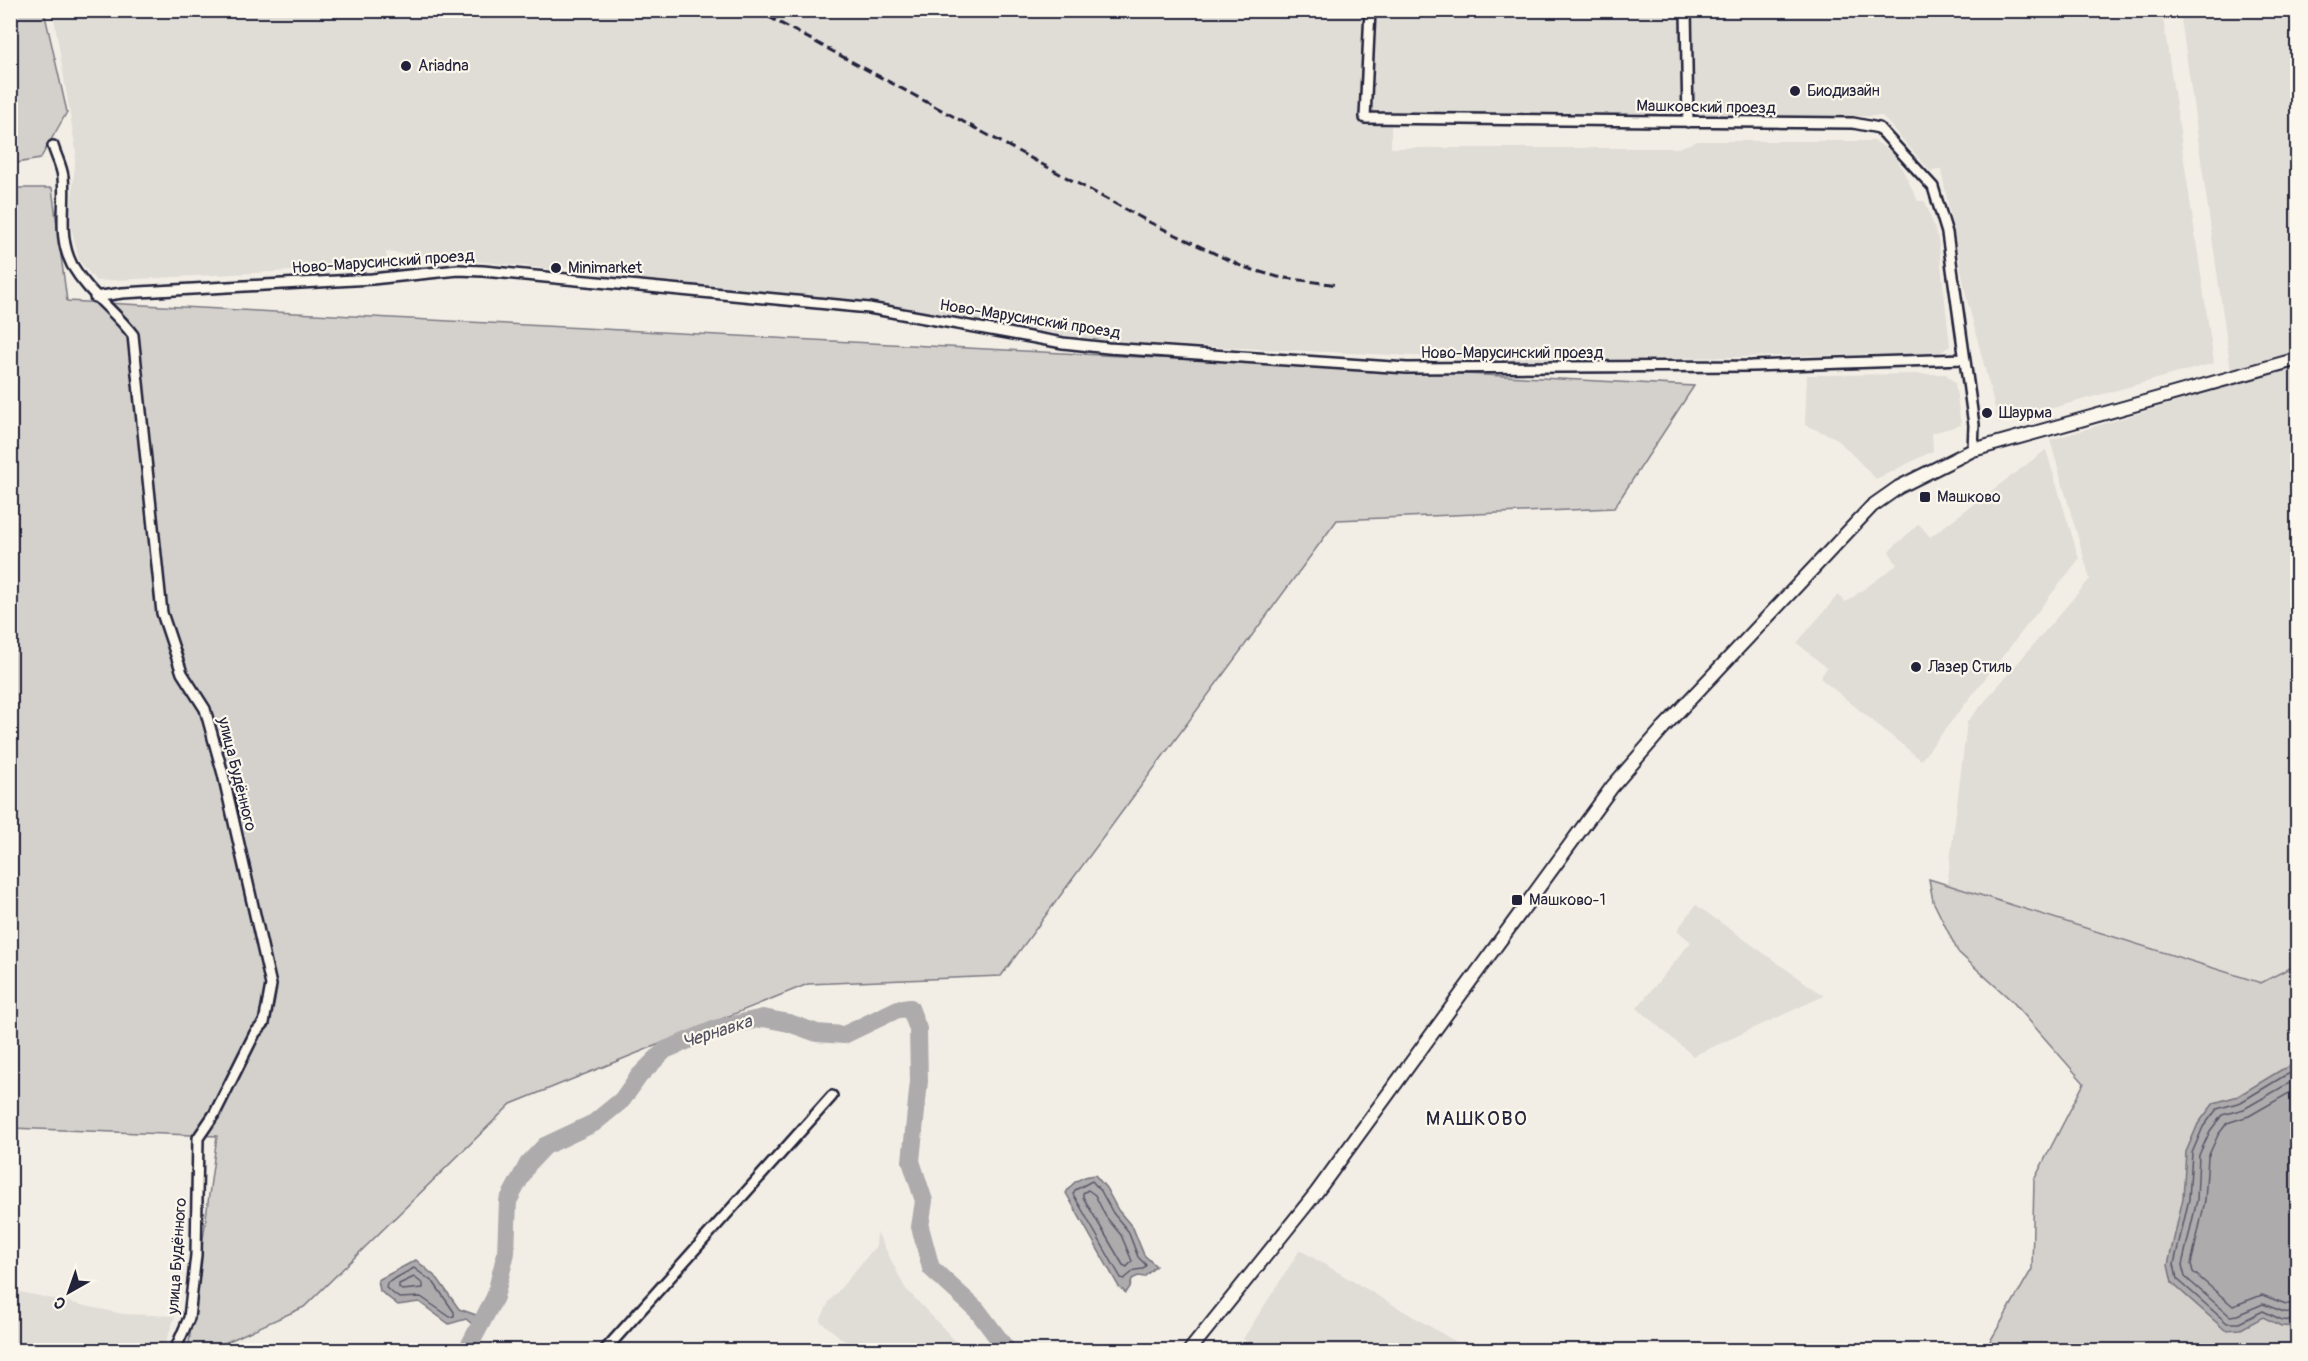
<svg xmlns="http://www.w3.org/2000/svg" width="2308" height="1361" viewBox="0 0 2308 1361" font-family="Pangolin,sans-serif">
	<rect width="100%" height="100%" fill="#f2eee5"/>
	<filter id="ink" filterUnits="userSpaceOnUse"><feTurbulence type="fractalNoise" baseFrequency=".0167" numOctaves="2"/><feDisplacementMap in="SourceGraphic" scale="12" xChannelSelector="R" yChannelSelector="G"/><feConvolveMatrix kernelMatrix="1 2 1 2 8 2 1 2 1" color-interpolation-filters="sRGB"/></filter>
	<g filter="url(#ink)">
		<path fill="#e0dcd6" d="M 53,11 L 2162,11 L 2214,363 L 1999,423 L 1967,299 L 1941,169 L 1930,171 L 1882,116 L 1391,120 L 1391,148 L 1678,148 L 1698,141 L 1875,141 L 1895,154 L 1918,201 L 1925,201 L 1938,238 L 1950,346 L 1939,353 L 1521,361 L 1109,342 L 868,303 L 636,281 L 621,264 L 551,269 L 386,252 L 388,266 L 96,281 L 79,260 L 70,222 L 76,151 Z
			M 2180,11 L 2297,11 L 2297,969 L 2261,987 L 1947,886 L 1967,722 L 2090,579 L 2050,440 L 2233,385 Z
			M 1946,374 L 1955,383 L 1961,425 L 1932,433 L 1933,451 L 1876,479 L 1836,438 L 1805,425 L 1807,375 Z
			M 2046,450 L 2079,559 L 1921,760 L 1820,678 L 1827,668 L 1797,643 L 1838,595 L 1846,602 L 1897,565 L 1889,551 L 1919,524 L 1930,537 Z
			M 1696,905 L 1824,996 L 1693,1056 L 1637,1008 L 1691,942 L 1677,930 Z
			M 877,1232 L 905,1288 L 964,1350 L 856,1350 L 820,1321 L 829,1302 L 876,1246 Z
			M 1300,1250 L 1470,1350 L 1262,1350 L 1243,1339 Z
			M 11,1290 L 123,1314 L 175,1316 L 163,1350 L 11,1350 Z"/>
		<path fill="#d4d1cc" stroke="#7b7a84" stroke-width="1.5" d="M 11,10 L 44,11 L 67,112 L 40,159 L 10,164 Z
			M 11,188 L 52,188 L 67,301 L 1694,386 L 1614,508 L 1337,520 L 1001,976 L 808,984 L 511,1104 L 304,1307 L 209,1350 L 188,1350 L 217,1136 L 11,1128 Z
			M 1929,879 L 2261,983 L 2297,964 L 2297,1350 L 1985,1350 L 2032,1269 L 2034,1180 L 2084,1083 L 2012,1001 L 1958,952 L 1933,901 Z"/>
		<path fill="#aeabad" stroke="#76747f" stroke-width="1.5" d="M 2297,1064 L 2297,1327 L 2281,1326 L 2263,1317 L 2241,1329 L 2225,1330 L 2172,1283 L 2168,1265 L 2183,1198 L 2186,1152 L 2198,1124 L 2214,1103 L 2238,1096 L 2281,1070 Z
			M 1095,1175 L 1106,1188 L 1118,1210 L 1133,1228 L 1144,1255 L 1156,1266 L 1144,1277 L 1138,1276 L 1132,1279 L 1130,1287 L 1126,1293 L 1119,1287 L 1066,1193 C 1072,1182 1083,1176 1095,1175 Z
			M 416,1260 L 438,1279 L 459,1309 L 479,1316 L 473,1325 L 466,1319 L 449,1324 L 419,1302 L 398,1305 L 380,1291 L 378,1280 Z"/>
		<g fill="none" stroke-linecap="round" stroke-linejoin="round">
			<path stroke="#5a5969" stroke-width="1.5" d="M 2298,1070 L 2284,1076 L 2241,1102 L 2217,1109 L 2203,1127 L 2192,1153 L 2189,1199 L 2174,1264 L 2177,1279 L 2227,1323 L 2239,1323 L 2263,1311 L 2282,1320 L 2298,1321
				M 2298,1078 L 2244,1109 L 2222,1115 L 2210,1131 L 2199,1155 L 2197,1200 L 2182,1265 L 2185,1277 L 2230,1316 L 2237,1315 L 2263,1304 L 2284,1312 L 2298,1313
				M 2298,1088 L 2249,1116 L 2227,1123 L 2218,1135 L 2208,1157 L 2205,1201 L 2191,1264 L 2193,1272 L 2233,1306 L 2262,1295 L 2286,1304 L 2298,1304
				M 1092,1181 L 1101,1191 L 1113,1213 L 1128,1231 L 1138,1257 L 1146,1265 L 1143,1269 L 1135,1270 L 1124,1279 L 1121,1278 L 1073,1194 L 1075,1190 Z
				M 1088,1190 L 1095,1195 L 1106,1217 L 1121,1235 L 1132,1261 L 1127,1267 L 1123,1265 L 1083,1197 L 1083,1193 Z
				M 414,1268 L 434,1283 L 454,1312 L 454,1316 L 450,1317 L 421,1297 L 399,1298 L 386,1288 L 387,1283 Z
				M 414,1277 L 423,1284 L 423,1288 L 402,1290 L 399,1288 L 399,1284 Z"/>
			<path stroke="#aeabad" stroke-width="18" d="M 467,1350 L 495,1297 L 506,1253 L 508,1201 L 528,1164 L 545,1146 L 594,1123 L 622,1100 L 639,1076 L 665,1050 L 718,1028 L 763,1018 L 789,1023 L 817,1033 L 844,1035 L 898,1009 L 910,1008 L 918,1029 L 919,1081 L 911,1161 L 924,1201 L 920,1227 L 931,1268 L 977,1310 L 1007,1350"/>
			<g stroke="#22223b" stroke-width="14">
				<path id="minor" d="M 1370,10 L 1365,118 L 1853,123 L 1879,128 L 1933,187 L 1947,233 L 1974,425 L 1973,450
					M 1686,10 L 1688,122
					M 53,146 C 56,156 62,167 63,177 C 66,207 57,236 72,265 C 89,294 114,310 133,335 L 162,613 L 182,673 L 205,709 L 223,774 L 271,985 L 264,1023 L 255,1033 L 215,1113 L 198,1138 L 196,1255 L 189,1318 L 175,1350
					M 95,297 L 122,293 L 372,279 L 458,270 L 483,271 L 869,308 L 1063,343 L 1108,348 L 1407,368 L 1752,366 L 1964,359
					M 605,1350 L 832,1096"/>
			</g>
			<g stroke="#22223b" stroke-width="16">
				<path id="tertiary" d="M 1190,1350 L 1316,1193 L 1612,787 L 1663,728 L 1872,506 L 1899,487 L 1973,450 L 2298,359"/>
			</g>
			<use href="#minor" stroke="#fbf7ec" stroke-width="9"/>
			<use href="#tertiary" stroke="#fbf7ec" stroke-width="12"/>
			<path stroke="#22223b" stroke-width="3" stroke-dasharray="9 4.5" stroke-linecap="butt" d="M 756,10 L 1151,223 L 1243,267 L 1278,277 L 1338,285"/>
		</g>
	</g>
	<g fill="#22223b" stroke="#fbf7ec" stroke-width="2">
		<circle cx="406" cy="66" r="6"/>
		<circle cx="1795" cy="91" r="6"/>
		<circle cx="556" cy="268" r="6"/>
		<circle cx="1987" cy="413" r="6"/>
		<rect x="1919" y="491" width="12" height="12" rx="3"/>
		<circle cx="1916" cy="667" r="6"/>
		<rect x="1511" y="894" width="12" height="12" rx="3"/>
	</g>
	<g text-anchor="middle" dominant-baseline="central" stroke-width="4.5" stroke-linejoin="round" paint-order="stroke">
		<g font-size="16" fill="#22223b" stroke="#fbf7ec" text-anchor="start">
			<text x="418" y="66">Ariadna</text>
			<text x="1807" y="91">Биодизайн</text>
			<text x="568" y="268">Minimarket</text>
			<text x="1999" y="413">Шаурма</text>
			<text x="1937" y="497">Машково</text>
			<text x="1928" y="667">Лазер Стиль</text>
			<text x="1529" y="900">Машково-1</text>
		</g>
		<g font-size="16" fill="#22223b" stroke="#fbf7ec">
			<text transform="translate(1706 107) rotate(1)">Машковский проезд</text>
			<text transform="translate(383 262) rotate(-4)">Ново-Марусинский проезд</text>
			<text transform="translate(1030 319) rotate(9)">Ново-Марусинский проезд</text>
			<text x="1512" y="353">Ново-Марусинский проезд</text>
			<text transform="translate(237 774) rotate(76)">улица Будённого</text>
			<text transform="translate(177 1256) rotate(-86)">улица Будённого</text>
		</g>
		<g font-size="18" font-style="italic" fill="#535263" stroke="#fbf7ec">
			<text transform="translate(717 1032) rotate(-18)">Чернавка</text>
		</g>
		<g font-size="20" letter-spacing="1.5" fill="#22223b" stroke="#fbf7ec">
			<text x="1477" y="1118">МАШКОВО</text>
		</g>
	</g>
	<rect width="2308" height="1361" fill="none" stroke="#fbf7ec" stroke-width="36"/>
	<rect x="18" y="18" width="2272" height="1325" fill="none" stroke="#22223b" stroke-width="2" filter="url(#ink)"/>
	<g transform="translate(69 1292) rotate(220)" stroke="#fbf7ec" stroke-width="4.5" paint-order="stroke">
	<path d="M0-4.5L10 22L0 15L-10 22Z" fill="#22223b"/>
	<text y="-9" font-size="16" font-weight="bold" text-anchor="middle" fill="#22223b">С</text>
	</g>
</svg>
